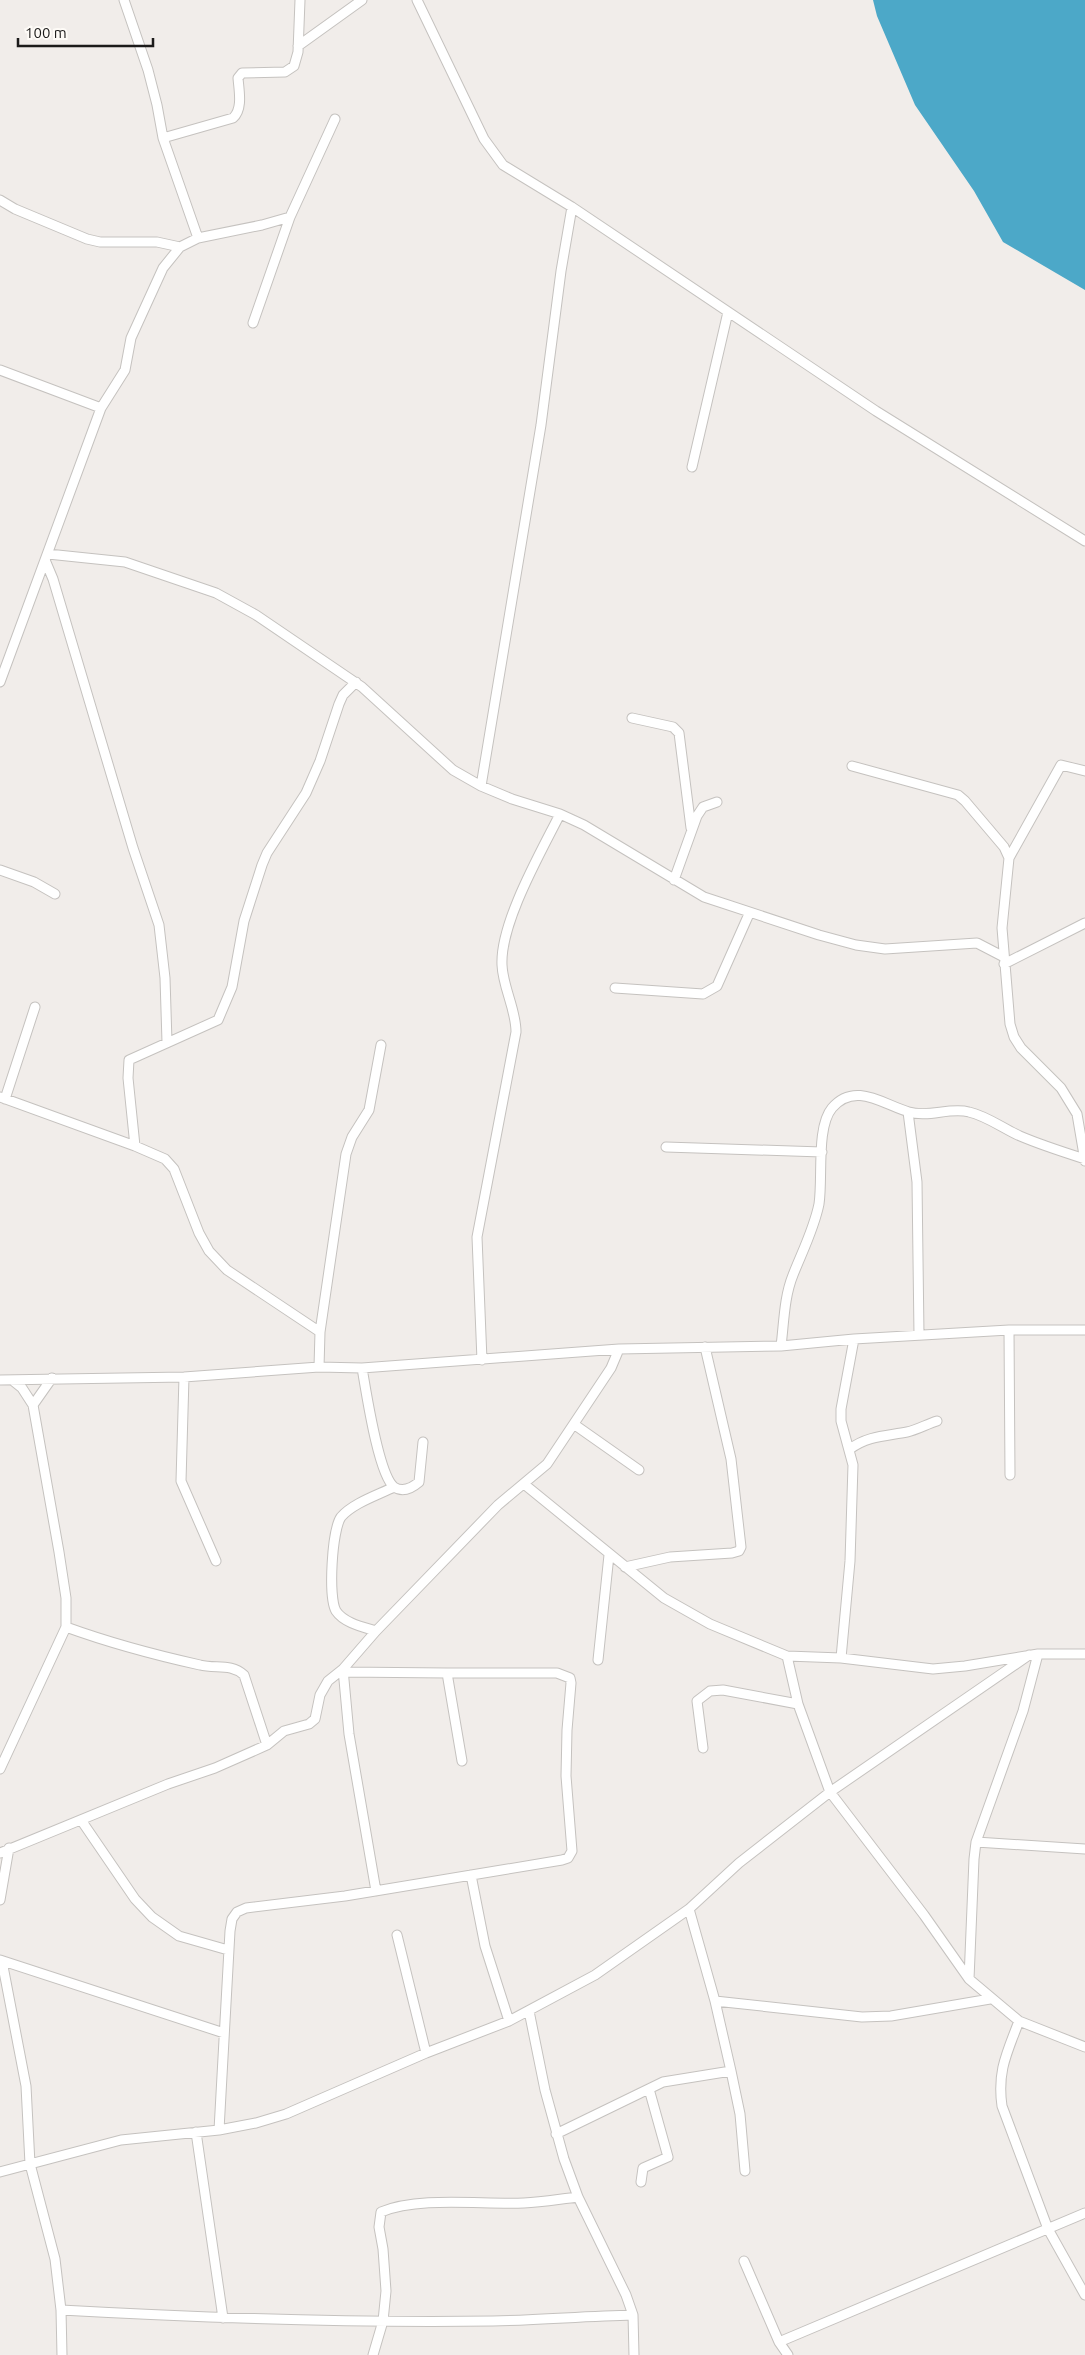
<svg xmlns="http://www.w3.org/2000/svg" width="1085" height="2355" viewBox="0 0 1085 2355" font-family="Ubuntu,sans-serif">
	<rect width="100%" height="100%" fill="#f1edea"/>
	<path fill="#4ca8c8" d="M 873,0 L 1085,0 L 1085,290 L 1003,242 L 974,191 L 915,105 L 877,16 Z"/>
	<g fill="none" stroke-linecap="round" stroke-linejoin="round">
		<g stroke="#c5c2bf" stroke-width="11">
			<path id="street" d="M 124,0 L 148,70 L 157,105 L 163,138 L 198,238
				M 417,0 L 484,139 L 503,165 L 572,207 L 876,411 L 1085,541
				M 298,46 L 362,0
				M 163,138 L 233,118 C 243,109 239,91 238,78 L 242,73 L 285,72 L 294,66 L 298,52 L 300,0
				M 0,200 L 15,209 L 87,239 L 100,242 L 157,242 L 180,247
				M 253,323 L 290,217
				M 0,370 L 101,408
				M 692,467 L 728,312
				M 48,554 L 125,562 L 216,593 L 256,615 L 362,687 L 453,770 L 481,786 L 512,799 L 560,814 L 584,825 L 704,897 L 819,935 L 856,945 L 885,949 L 977,943 L 1004,957
				M 45,560 L 53,579 L 133,848 L 159,925 L 165,978 L 167,1042
				M 0,682 L 101,408 L 125,370 L 131,338 L 163,268 L 180,247 L 198,238 L 262,225 L 290,217 L 335,119
				M 632,718 L 673,727 L 679,733 L 691,828
				M 852,766 L 958,795 L 965,801 L 1004,847 L 1009,858 L 1002,928 L 1010,1024 L 1014,1037 L 1021,1048 L 1061,1088 L 1077,1114 L 1085,1161
				M 481,786 L 541,425 L 561,271 L 572,207
				M 1009,858 L 1061,765 L 1085,771
				M 0,870 L 34,882 L 55,894
				M 674,880 L 697,816 L 703,807 L 717,802
				M 1004,964 L 1085,923
				M 615,988 L 703,994 L 717,986 L 749,914
				M 0,1097 L 135,1146 L 165,1159 L 174,1169 L 199,1233 L 209,1251 L 227,1270 L 320,1332 L 319,1367
				M 5,1099 L 35,1007
				M 908,1112 L 917,1182 L 919,1335
				M 135,1146 L 128,1078 L 129,1060 L 218,1020 L 232,987 L 244,921 L 262,865 L 267,853 L 306,793 L 320,761 L 339,704 L 343,695 L 356,682
				M 666,1147 L 822,1152
				M 1009,1330 L 1010,1475
				M 320,1332 L 346,1154 L 352,1137 L 369,1110 L 381,1045
				M 781,1346 C 784,1323 784,1297 793,1275 C 802,1252 814,1229 819,1204 C 823,1178 816,1127 832,1108 C 855,1081 884,1105 909,1112 C 928,1118 950,1107 969,1112 C 987,1116 1004,1129 1020,1136 C 1041,1145 1063,1152 1085,1159
				M 482,1360 L 477,1237 L 516,1032 C 516,1009 503,988 502,965 C 500,923 541,852 560,814
				M 362,1368 C 366,1390 378,1474 394,1487 C 403,1493 412,1488 419,1482 L 423,1442
				M 184,1377 L 181,1481 L 216,1561
				M 0,1380 L 184,1377 L 319,1367 L 362,1368 L 619,1349 L 781,1346 L 854,1339 L 1009,1330 L 1085,1330
				M 33,1405 L 52,1378
				M 575,1425 L 639,1470
				M 850,1449 C 867,1436 886,1436 907,1432 C 917,1430 927,1424 937,1421
				M 524,1484 L 664,1598 L 710,1624 L 787,1656 L 841,1658 L 933,1669 L 965,1666 L 1038,1654 L 1085,1654
				M 625,1567 L 670,1557 L 732,1553 L 739,1551 L 741,1547 L 731,1459 L 705,1347
				M 66,1627 C 110,1643 155,1655 200,1665 C 216,1669 231,1663 244,1675 L 267,1745
				M 376,1631 C 363,1627 344,1623 336,1611 C 328,1597 332,1530 341,1517 C 353,1503 378,1495 394,1487
				M 787,1656 L 798,1704 L 830,1792 L 924,1915 L 969,1979 L 1019,2021 L 1085,2047
				M 841,1658 L 850,1561 L 853,1465 L 841,1421 L 841,1409 L 854,1339
				M 598,1660 L 609,1555
				M 343,1669 L 349,1734 L 376,1891
				M 344,1672 L 447,1673 L 462,1761
				M 703,1748 L 697,1701 L 710,1691 L 723,1690 L 798,1704
				M 0,1769 L 66,1627 L 66,1598 L 59,1552 L 33,1405 L 22,1388 L 12,1380
				M 81,1820 L 135,1899 L 152,1917 L 179,1936 L 228,1950
				M 976,1842 L 1085,1849
				M 0,1853 L 168,1784 L 215,1768 L 267,1745 L 284,1731 L 309,1724 L 315,1719 L 320,1695 L 328,1681 L 343,1669 L 376,1631 L 498,1505 L 547,1464 L 611,1368 L 619,1349
				M 471,1875 L 485,1946 L 509,2021
				M 0,1900 L 9,1848
				M 689,1909 L 715,2001 L 731,2071 L 740,2114 L 745,2171
				M 397,1935 L 426,2053
				M 0,1960 L 224,2033
				M 2,1961 L 26,2086 L 30,2164 L 55,2259 L 61,2310 L 62,2355
				M 969,1979 L 974,1859 L 976,1842 L 1023,1711 L 1038,1654
				M 715,2001 L 862,2017 L 891,2016 L 990,1999
				M 529,2011 L 545,2090 L 564,2159 L 578,2197 L 626,2295 L 633,2315 L 634,2355
				M 1019,2021 C 1007,2053 997,2071 1002,2106 L 1048,2229 L 1085,2295
				M 219,2130 L 230,1931 L 232,1919 L 237,1912 L 246,1908 L 345,1896 L 562,1860 L 568,1858 L 572,1851 L 566,1776 L 567,1730 L 571,1683 L 570,1678 L 557,1673 L 447,1673
				M 196,2132 L 223,2318
				M 556,2134 L 663,2082 L 731,2071
				M 0,2172 L 121,2140 L 219,2130 L 256,2123 L 286,2114 L 426,2053 L 509,2021 L 595,1975 L 689,1909 L 739,1863 L 830,1792 L 1029,1655
				M 641,2182 L 643,2168 L 668,2157 L 649,2089
				M 744,2261 L 779,2342 L 788,2355
				M 61,2310 C 205,2318 349,2323 493,2321 C 540,2320 587,2316 633,2315
				M 779,2342 L 1085,2213
				M 373,2355 L 383,2321 L 386,2291 L 383,2249 L 379,2227 L 381,2212 C 420,2196 482,2205 524,2203 C 542,2202 560,2199 578,2197"/>
		</g>
		<use href="#street" stroke="#fff" stroke-width="9"/>
	</g>
	<path d="M18 38v8h135v-8" fill="none" stroke="#1c1b1a" stroke-width="2.5"/>
	<text x="25" y="38" font-size="15" fill="#1c1b1a" stroke="#fefbf7" stroke-width="4" paint-order="stroke">100 m</text>
</svg>
